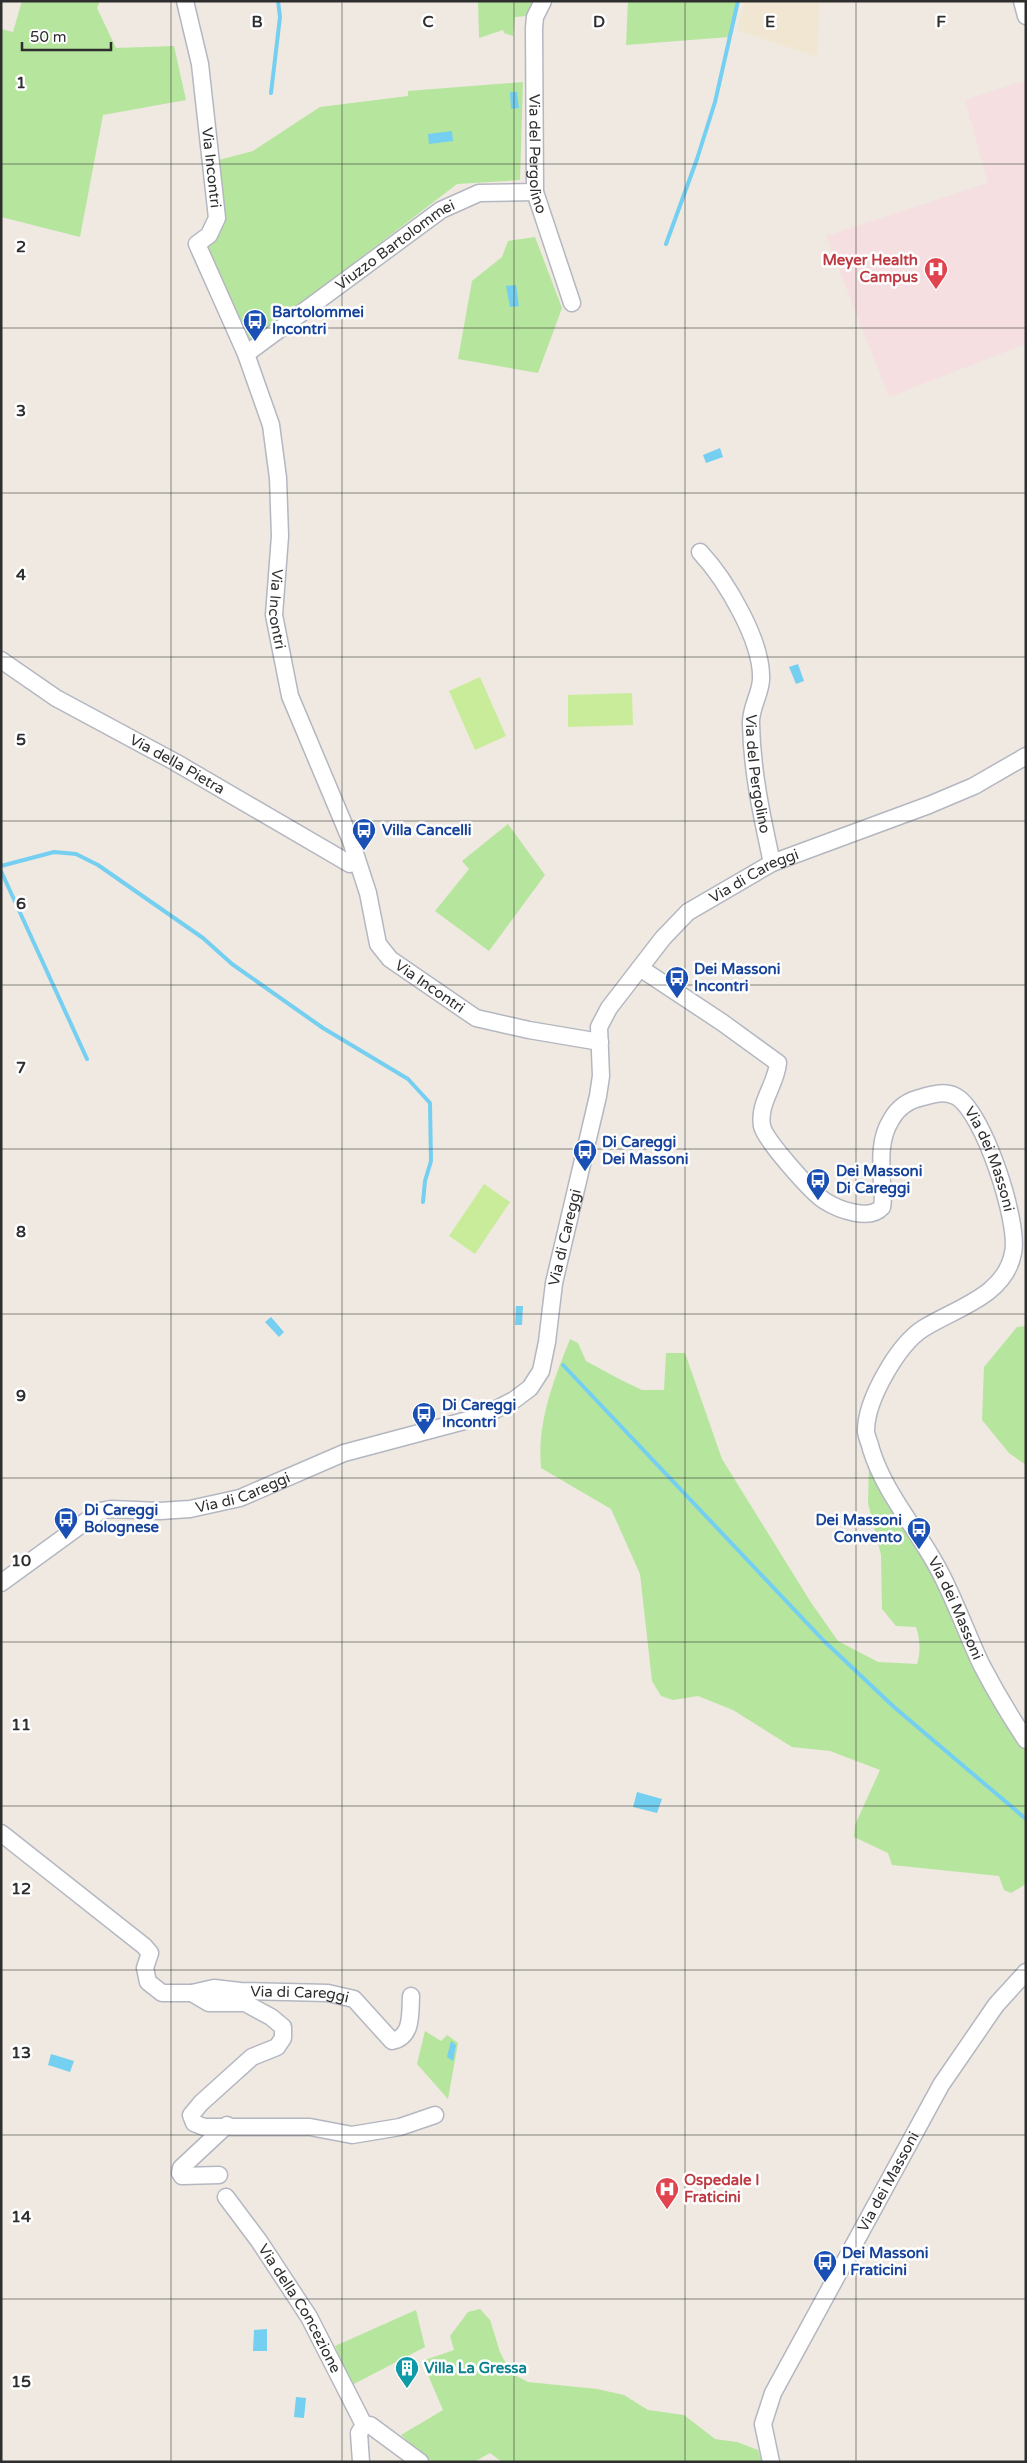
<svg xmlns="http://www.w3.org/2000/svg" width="1027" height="2463" viewBox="0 0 1027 2463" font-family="'Varela Round',sans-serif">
	<rect width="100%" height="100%" fill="#efe9e1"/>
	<path fill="#f0e6d1" d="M 745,1 L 819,1 L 817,57 L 737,30 Z"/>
	<path fill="#f5dfe0" d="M 1026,80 L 1026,344 L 889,397 L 826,236 L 988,183 L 965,100 Z"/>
	<path fill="#b6e59e" d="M 22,1 L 100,1 L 97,8 L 116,48 L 174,46 L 186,100 L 103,115 L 80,237 L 1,217 L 1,29 L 13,32 Z
		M 478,1 L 533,1 L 526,16 L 515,17 L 513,36 L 504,33 L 503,30 L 479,38 Z
		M 628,1 L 738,1 L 729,37 L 626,45 Z
		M 523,82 L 520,180 L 457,184 L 251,342 L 203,246 L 215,235 L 215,161 L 253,151 L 320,107 L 408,96 L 408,91 Z
		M 535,237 L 562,308 L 538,373 L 458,359 L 472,281 L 502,257 L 508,241 Z
		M 508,824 L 545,875 L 489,951 L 435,911 L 469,869 L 462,861 Z
		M 1026,1326 L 1026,1465 L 1009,1453 L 982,1420 L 984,1367 L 1017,1327 Z
		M 570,1339 L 578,1343 L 586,1361 L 621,1380 L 642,1390 L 664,1390 L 666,1353 L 685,1353 L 722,1459 L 810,1601 L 838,1641 L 878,1662 L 917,1664 C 921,1652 920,1639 916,1627 L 896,1626 L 882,1609 L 881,1555 L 868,1503 L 869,1464 L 933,1575 L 1026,1747 L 1026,1884 L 1011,1893 L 1004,1890 L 999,1876 L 892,1865 L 888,1853 L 854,1837 L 855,1825 L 880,1770 L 830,1751 L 792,1747 L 733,1710 L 698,1696 L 673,1700 L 661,1696 L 652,1681 L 640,1574 L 611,1509 L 541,1468 C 537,1422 553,1382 570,1339 Z
		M 425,2031 L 441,2041 L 447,2035 L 458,2043 L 448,2099 L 417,2064 Z
		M 480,2309 L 490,2320 L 500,2352 L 511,2373 L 528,2382 L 597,2389 L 624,2395 L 648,2410 L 684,2415 L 715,2439 L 737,2442 L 758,2450 L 762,2462 L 502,2462 L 490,2453 L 474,2462 L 432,2462 L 401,2435 L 443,2410 L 422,2361 L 454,2350 L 450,2336 L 468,2312 Z
		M 416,2310 L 425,2347 L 352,2385 L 335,2346 Z"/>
	<path fill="#c9ec9a" d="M 480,677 L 506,736 L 475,750 L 449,691 Z
		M 632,693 L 633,725 L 568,727 L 568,695 Z
		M 484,1184 L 510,1202 L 475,1254 L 449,1236 Z"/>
	<path fill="#75cff0" d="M 510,92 L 517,92 L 519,108 L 511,109 Z
		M 452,131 L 453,141 L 429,144 L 428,134 Z
		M 516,285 L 519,306 L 510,307 L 506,286 Z
		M 720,448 L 723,457 L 706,463 L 703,455 Z
		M 798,664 L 804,681 L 796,684 L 789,667 Z
		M 516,1306 L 523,1306 L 522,1325 L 515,1325 Z
		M 271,1317 L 284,1332 L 279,1337 L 265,1322 Z
		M 637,1792 L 662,1799 L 657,1813 L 633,1807 Z
		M 451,2041 L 456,2045 L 453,2061 L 447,2057 Z
		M 51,2054 L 74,2061 L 70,2072 L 48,2065 Z
		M 267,2329 L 267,2351 L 253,2351 L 254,2330 Z
		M 296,2397 L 306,2398 L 304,2418 L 294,2417 Z"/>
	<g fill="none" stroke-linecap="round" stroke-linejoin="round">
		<path stroke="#75cff0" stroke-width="4" d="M 271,93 L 280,17 L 278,1
			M 666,244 L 697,159 L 715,102 L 738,1
			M 1,866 L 54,852 L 76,854 L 98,865 L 203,938 L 232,964 L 323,1028 L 408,1079 L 430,1103 L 431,1161 L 425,1181 L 423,1202
			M 1,871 L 87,1059
			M 563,1365 L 823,1640 L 894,1707 L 1026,1819"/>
		<g stroke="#b4b7c1" stroke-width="19">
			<g id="minor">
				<path id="s1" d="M 185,1 L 200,64 L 217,218 L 209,235 L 197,244 L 246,354 L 271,425 L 278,478 L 280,536 L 274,615 L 290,696 L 351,841 L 368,893 L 378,944 L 390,959 L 476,1018 L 529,1030 L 600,1042"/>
				<path id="s2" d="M 543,1 L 535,17 L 534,28 L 535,192 L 572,303"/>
				<path d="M 1022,1 L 1026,16"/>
				<path id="s3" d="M 246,354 L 441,210 L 479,193 L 535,192"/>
				<path id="s4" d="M 700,552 C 726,580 763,642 761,680 C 760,695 750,709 751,724 C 752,772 762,817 772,863"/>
				<path id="s5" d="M 1,660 L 56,698 L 175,762 L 350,864 L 356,862"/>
				<path id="s6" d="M 640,968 L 723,1023 L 778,1063 C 776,1085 758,1103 762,1126 C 765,1140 812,1193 825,1201 C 839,1210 870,1221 882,1207 C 884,1199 882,1191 882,1184 C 881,1162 879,1139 891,1120 C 898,1107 909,1100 923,1097 C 934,1094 945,1091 955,1096 C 983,1109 1020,1224 1013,1253 C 1005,1296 956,1308 924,1328 C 898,1344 866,1400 866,1431 C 866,1436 870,1443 871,1449 C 885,1495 920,1532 941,1574 C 956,1603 967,1634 981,1664 C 994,1689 1010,1716 1026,1740"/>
				<path id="s7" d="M 1,1583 L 100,1511 L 111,1509 L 160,1511 L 190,1509 L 240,1498 L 344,1453 L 483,1416 L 514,1400 L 530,1388 L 541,1371 L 547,1342 L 554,1283 L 598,1096 L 601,1076 L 599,1027 L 609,1008 L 663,938 L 688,912 L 772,863 L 929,805 L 974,786 L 1026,756"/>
				<path id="s8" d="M 1,1833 L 144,1946 L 150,1953 L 145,1968 L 148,1982 L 162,1993 L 192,1993 L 214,1988 L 240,1991 L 328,1993 L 354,1999 L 392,2041 C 413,2037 410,2013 411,1996"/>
				<path d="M 192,1993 L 209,2003 L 245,2003 L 271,2017 L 283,2027 L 283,2038 L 277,2047 L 252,2057 L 201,2103 L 191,2115 L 194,2123 L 204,2127 L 310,2127 L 352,2135 L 400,2127 L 435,2115"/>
				<path d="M 219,2175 L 182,2176 L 180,2173 L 181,2168 L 227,2125"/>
				<path id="s9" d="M 226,2197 L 259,2241 L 309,2317 L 364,2425"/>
				<path d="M 361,2462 L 359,2433 L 364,2425 L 370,2425 L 420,2462"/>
				<path id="s10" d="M 771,2462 L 763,2424 L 773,2393 L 941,2085 L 996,2005 L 1026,1972"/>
			</g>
		</g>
		<use href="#minor" stroke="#fff" stroke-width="16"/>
	</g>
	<path fill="none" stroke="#2e2e2e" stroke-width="1" stroke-opacity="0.55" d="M 171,1 L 171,2462M 342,1 L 342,2462M 514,1 L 514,2462M 685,1 L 685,2462M 856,1 L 856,2462M 1,164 L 1026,164M 1,328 L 1026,328M 1,493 L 1026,493M 1,657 L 1026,657M 1,821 L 1026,821M 1,985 L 1026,985M 1,1149 L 1026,1149M 1,1314 L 1026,1314M 1,1478 L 1026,1478M 1,1642 L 1026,1642M 1,1806 L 1026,1806M 1,1970 L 1026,1970M 1,2135 L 1026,2135M 1,2299 L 1026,2299"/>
	<defs>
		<g id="hospital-pin" transform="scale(1.25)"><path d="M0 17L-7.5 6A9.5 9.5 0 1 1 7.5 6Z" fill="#e0444e" stroke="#fff"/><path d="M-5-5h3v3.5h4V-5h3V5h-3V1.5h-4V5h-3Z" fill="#fff"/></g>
		<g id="bus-pin" transform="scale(1.25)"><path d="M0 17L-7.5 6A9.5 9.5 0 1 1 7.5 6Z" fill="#1a4fb4" stroke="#fff"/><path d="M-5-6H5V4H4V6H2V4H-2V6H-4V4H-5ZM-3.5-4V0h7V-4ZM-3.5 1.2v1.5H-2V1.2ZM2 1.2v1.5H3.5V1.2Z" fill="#fff"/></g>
		<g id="building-pin" transform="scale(1.25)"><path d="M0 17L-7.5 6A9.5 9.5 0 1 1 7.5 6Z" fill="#0f9aa8" stroke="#fff"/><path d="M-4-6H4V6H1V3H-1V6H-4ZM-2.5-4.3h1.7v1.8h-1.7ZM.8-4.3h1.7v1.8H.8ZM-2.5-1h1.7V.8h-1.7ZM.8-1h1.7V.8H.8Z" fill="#fff"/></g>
	</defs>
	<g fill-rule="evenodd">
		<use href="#hospital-pin" x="936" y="269"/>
		<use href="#bus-pin" x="255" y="321"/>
		<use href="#bus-pin" x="364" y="830"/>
		<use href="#bus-pin" x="677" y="978"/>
		<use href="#bus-pin" x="585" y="1151"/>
		<use href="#bus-pin" x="818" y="1180"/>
		<use href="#bus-pin" x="424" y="1414"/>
		<use href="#bus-pin" x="66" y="1519"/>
		<use href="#bus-pin" x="919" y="1529"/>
		<use href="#hospital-pin" x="667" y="2189"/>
		<use href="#bus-pin" x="825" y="2262"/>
		<use href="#building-pin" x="407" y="2368"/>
	</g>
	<g text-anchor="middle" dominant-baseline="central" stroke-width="5" stroke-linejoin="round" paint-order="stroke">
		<g font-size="15" fill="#2e2e2e" stroke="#fff">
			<text stroke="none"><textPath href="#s2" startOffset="155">Via del Pergolino</textPath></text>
			<text stroke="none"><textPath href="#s1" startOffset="169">Via Incontri</textPath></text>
			<text stroke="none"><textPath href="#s3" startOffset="185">Viuzzo Bartolommei</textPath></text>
			<text stroke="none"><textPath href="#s1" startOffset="634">Via Incontri</textPath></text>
			<text stroke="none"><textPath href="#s5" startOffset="205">Via della Pietra</textPath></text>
			<text stroke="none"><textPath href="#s4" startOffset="240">Via del Pergolino</textPath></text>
			<text stroke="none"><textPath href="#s7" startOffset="1168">Via di Careggi</textPath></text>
			<text stroke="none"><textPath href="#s1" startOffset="1054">Via Incontri</textPath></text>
			<text stroke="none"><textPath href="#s6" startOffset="629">Via dei Massoni</textPath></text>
			<text stroke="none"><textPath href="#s7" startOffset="732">Via di Careggi</textPath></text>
			<text stroke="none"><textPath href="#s7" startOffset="268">Via di Careggi</textPath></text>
			<text stroke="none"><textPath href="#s6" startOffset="1169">Via dei Massoni</textPath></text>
			<text stroke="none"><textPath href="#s8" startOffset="378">Via di Careggi</textPath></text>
			<text stroke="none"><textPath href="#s10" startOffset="312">Via dei Massoni</textPath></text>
			<text stroke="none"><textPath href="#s9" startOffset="134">Via della Concezione</textPath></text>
		</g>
		<g font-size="15" font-weight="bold" fill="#be3a42" stroke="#fff" text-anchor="end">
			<text x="918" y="260">Meyer Health<tspan x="918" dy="17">Campus</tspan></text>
			<text x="684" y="2180" text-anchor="start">Ospedale I<tspan x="684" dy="17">Fraticini</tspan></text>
		</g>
		<g font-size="15" font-weight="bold" fill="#164399" stroke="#fff" text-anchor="start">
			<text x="272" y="312">Bartolommei<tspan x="272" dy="17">Incontri</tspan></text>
			<text x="382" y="830">Villa Cancelli</text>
			<text x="694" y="969">Dei Massoni<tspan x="694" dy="17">Incontri</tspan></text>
			<text x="602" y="1142">Di Careggi<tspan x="602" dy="17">Dei Massoni</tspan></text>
			<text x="836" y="1171">Dei Massoni<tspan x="836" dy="17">Di Careggi</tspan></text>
			<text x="442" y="1405">Di Careggi<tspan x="442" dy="17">Incontri</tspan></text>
			<text x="84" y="1510">Di Careggi<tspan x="84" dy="17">Bolognese</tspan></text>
			<text x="902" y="1520" text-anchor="end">Dei Massoni<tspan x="902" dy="17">Convento</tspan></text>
			<text x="842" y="2253">Dei Massoni<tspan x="842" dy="17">I Fraticini</tspan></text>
		</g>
		<g font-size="15" font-weight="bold" fill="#0d838f" stroke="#fff" text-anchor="start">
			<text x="424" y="2368">Villa La Gressa</text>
		</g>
	</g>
	<g font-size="16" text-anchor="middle" font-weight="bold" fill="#2e2e2e" stroke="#fff" stroke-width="5" stroke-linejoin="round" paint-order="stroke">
		<text x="257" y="27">B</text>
		<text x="428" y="27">C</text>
		<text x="599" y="27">D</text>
		<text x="770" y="27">E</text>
		<text x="941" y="27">F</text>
		<text x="21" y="88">1</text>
		<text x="21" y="252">2</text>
		<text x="21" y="416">3</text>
		<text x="21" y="580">4</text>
		<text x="21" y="745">5</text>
		<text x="21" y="909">6</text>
		<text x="21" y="1073">7</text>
		<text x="21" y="1237">8</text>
		<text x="21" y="1401">9</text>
		<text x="21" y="1566">10</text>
		<text x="21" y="1730">11</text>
		<text x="21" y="1894">12</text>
		<text x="21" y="2058">13</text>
		<text x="21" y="2222">14</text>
		<text x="21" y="2387">15</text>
	</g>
	<rect width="1027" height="2463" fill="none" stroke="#2e2e2e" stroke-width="5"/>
	<path d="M22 42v8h89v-8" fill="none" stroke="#2e2e2e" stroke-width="2.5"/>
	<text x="30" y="42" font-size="15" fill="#2e2e2e" stroke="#ffffff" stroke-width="4" paint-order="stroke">50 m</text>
</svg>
